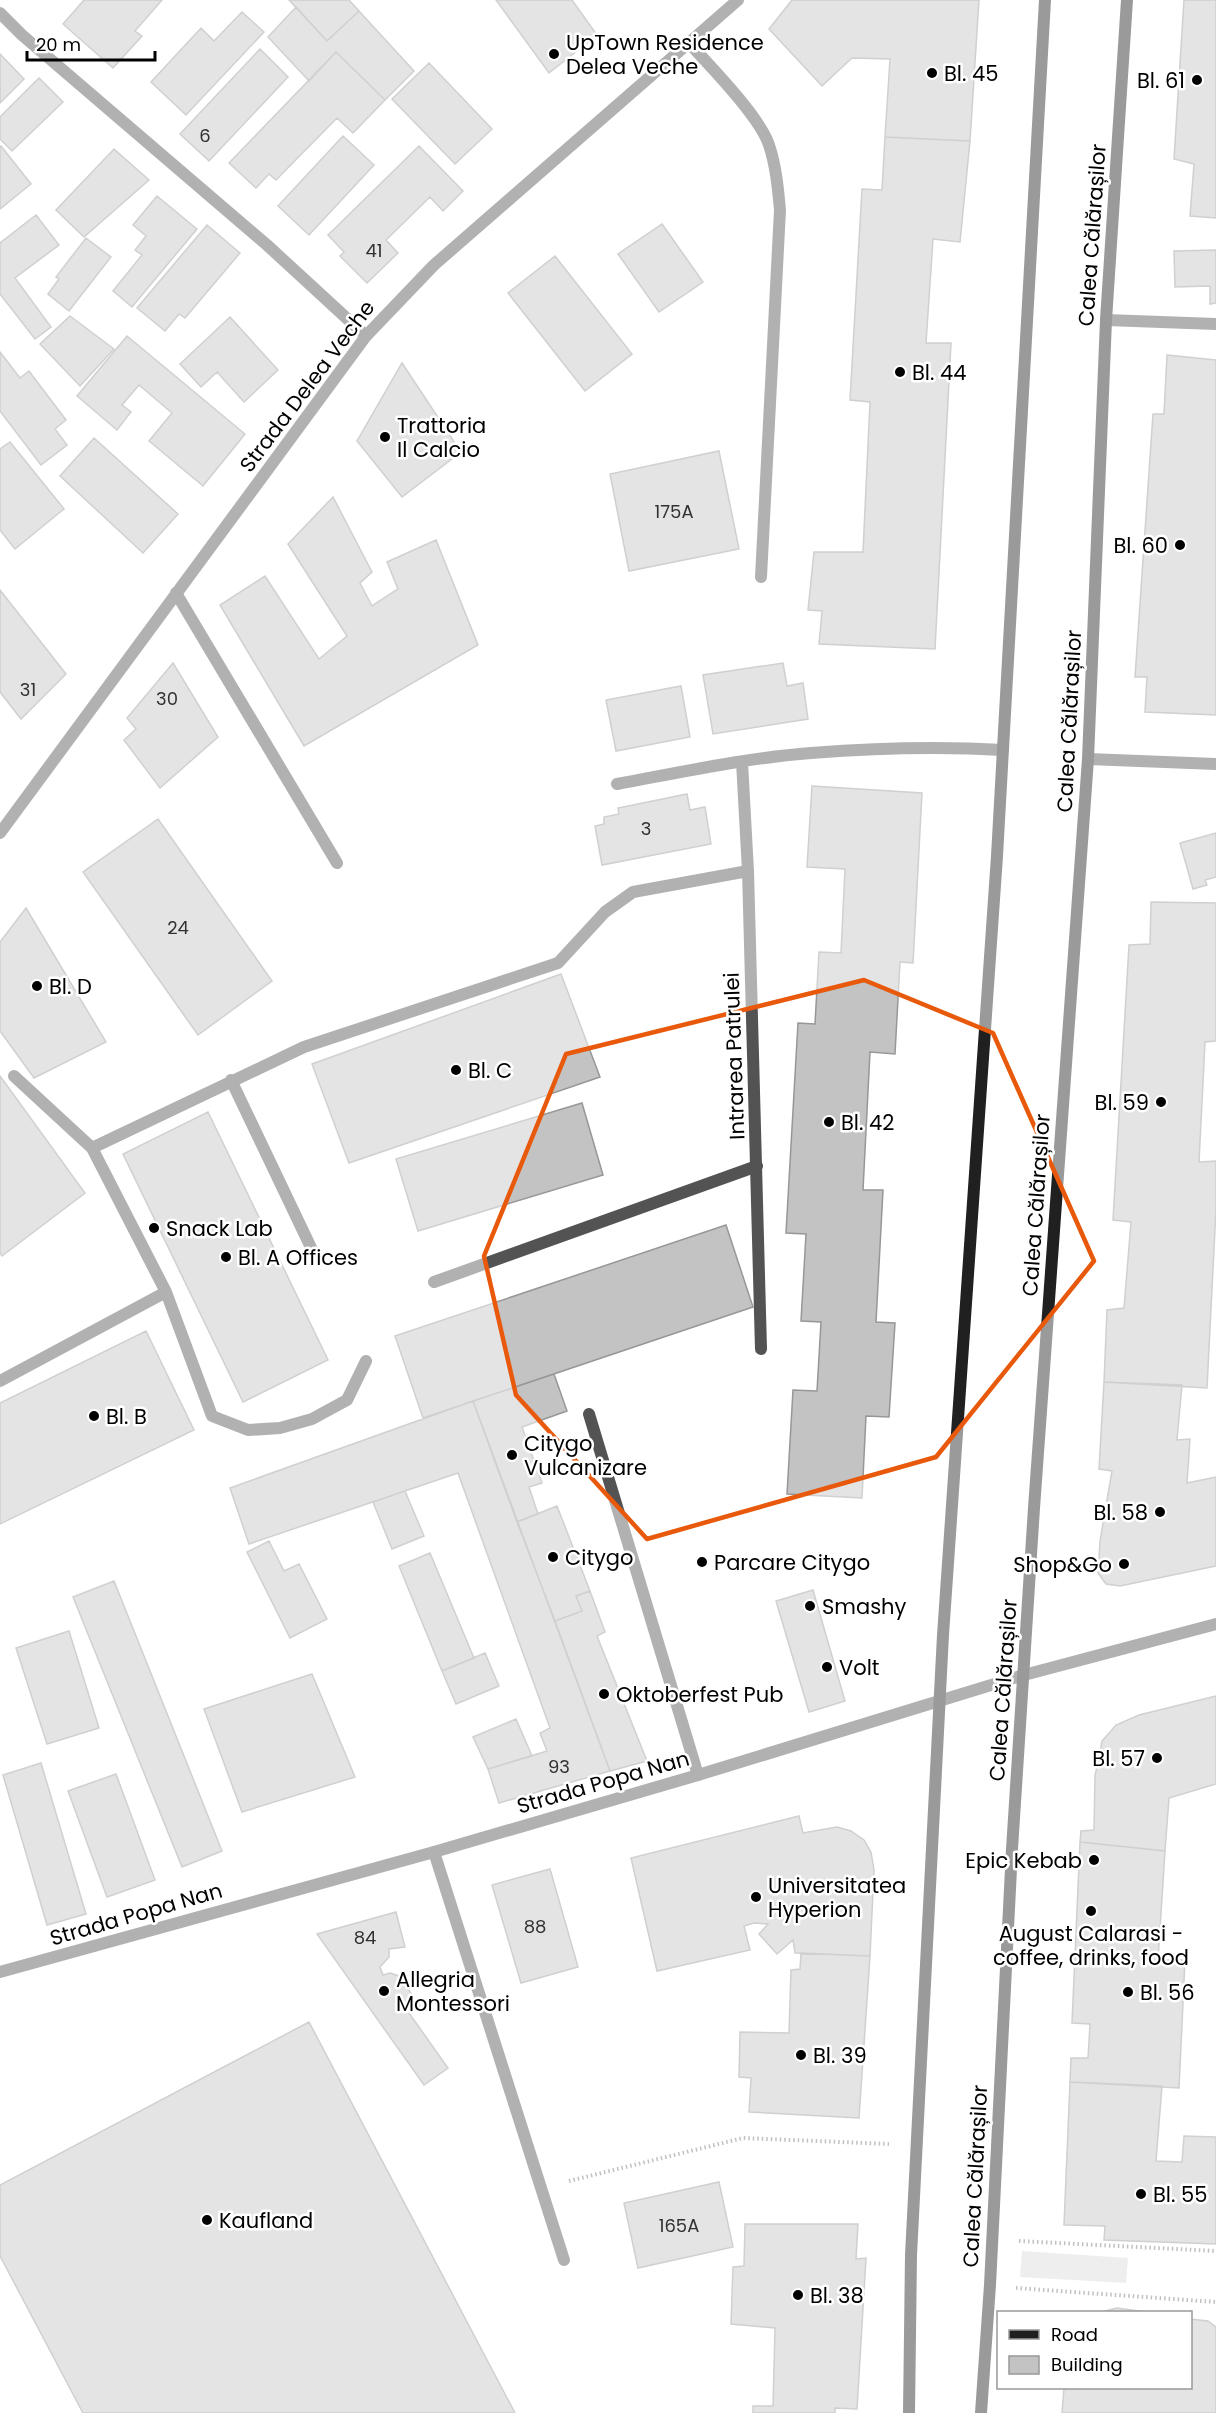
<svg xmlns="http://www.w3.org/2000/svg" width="1216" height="2413" viewBox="0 0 1216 2413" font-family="Poppins,sans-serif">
	<rect width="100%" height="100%" fill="#fff"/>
	<path fill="#dadada" d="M 1022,2251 L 1128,2258 L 1126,2283 L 1020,2277 Z"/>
	<path fill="#c3c3c3" stroke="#979797" stroke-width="1.5" d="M 84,0 L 162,0 L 135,31 L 142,36 L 113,68 L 63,24 Z
		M 289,0 L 349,0 L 359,11 L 327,41 Z
		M 496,0 L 572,0 L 597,35 L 549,73 Z
		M 792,0 L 979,0 L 970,141 L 885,137 L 890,59 L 852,58 L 822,86 L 769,29 Z
		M 1184,0 L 1216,0 L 1216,218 L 1190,216 L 1194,164 L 1174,159 Z
		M 296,7 L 327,41 L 359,11 L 414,71 L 385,100 L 336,52 L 309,81 L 268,37 Z
		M 242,12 L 264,32 L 186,115 L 151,82 L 201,28 L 214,41 Z
		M 260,49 L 288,77 L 209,161 L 180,134 Z
		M 336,52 L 385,100 L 353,133 L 337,118 L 276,180 L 269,174 L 256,188 L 229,163 Z
		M 0,54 L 24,79 L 0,103 Z
		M 429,63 L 492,129 L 455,164 L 392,99 Z
		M 39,78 L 63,102 L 12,151 L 0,139 L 0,117 Z
		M 343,136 L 374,165 L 309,235 L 278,206 Z
		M 885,137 L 970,141 L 960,242 L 933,239 L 926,343 L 951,343 L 935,649 L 819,644 L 822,611 L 808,610 L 814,552 L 863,552 L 870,402 L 850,400 L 862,189 L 882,190 Z
		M 1,146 L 31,184 L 0,209 L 0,147 Z
		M 419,146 L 463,191 L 443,211 L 430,197 L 386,240 L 398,253 L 367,283 L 340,256 L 344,252 L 328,235 Z
		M 114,149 L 149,180 L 84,237 L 56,210 Z
		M 157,196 L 197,229 L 132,307 L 113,291 L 142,255 L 135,250 L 146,236 L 133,225 Z
		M 36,215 L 59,245 L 15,278 L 51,327 L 35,339 L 0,294 L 0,243 Z
		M 662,224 L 703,282 L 659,312 L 618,254 Z
		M 207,225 L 240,253 L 185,318 L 179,314 L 165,331 L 137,308 Z
		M 86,238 L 111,257 L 69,311 L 48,294 L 59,279 L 56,277 Z
		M 1216,250 L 1216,303 L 1210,304 L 1210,286 L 1175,287 L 1174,251 Z
		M 555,256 L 632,354 L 585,391 L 508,293 Z
		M 70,316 L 114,349 L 80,386 L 40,344 Z
		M 230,317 L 278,370 L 244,402 L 217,372 L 201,387 L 180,364 Z
		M 127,336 L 245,434 L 203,486 L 149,441 L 172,413 L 139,385 L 122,405 L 131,412 L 117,430 L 77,396 Z
		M 0,352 L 20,378 L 29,371 L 66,420 L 55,429 L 67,445 L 41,465 L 0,411 Z
		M 1167,355 L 1216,360 L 1216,715 L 1145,712 L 1147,677 L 1135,677 L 1153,414 L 1164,414 Z
		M 402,363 L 461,452 L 402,497 L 357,441 Z
		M 94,438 L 178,514 L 143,553 L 60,476 Z
		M 10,442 L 64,509 L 15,549 L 0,530 L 0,449 Z
		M 719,451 L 739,549 L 629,571 L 610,474 Z
		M 333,497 L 372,572 L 360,583 L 372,606 L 398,589 L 387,562 L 436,540 L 478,645 L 304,746 L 220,605 L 265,576 L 319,659 L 347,636 L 288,544 Z
		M 0,590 L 66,674 L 21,719 L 0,692 Z
		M 173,663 L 218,737 L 160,788 L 124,740 L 136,729 L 127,718 Z
		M 783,663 L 787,686 L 803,683 L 808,719 L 713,734 L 703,675 Z
		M 681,686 L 690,737 L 616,751 L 606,700 Z
		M 812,786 L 922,793 L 913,963 L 900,962 L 895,1054 L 870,1052 L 863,1190 L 883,1190 L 876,1322 L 895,1323 L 889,1417 L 866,1416 L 862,1498 L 787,1494 L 793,1390 L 817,1391 L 821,1322 L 801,1321 L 806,1234 L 786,1233 L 798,1023 L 815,1024 L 819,952 L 841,953 L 845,869 L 807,867 Z
		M 687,794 L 690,810 L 705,807 L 711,844 L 602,865 L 595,826 L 604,824 L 604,817 L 619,814 L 618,808 Z
		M 158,819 L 272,981 L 198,1035 L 83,872 Z
		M 1216,833 L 1216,877 L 1205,880 L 1207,885 L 1193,889 L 1180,843 Z
		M 1151,902 L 1216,903 L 1216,1041 L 1205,1042 L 1199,1162 L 1216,1161 L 1216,1209 L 1207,1388 L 1104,1382 L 1107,1310 L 1124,1308 L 1131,1222 L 1113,1220 L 1129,945 L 1150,944 Z
		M 26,908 L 106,1042 L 34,1078 L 0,1031 L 0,942 Z
		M 561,974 L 600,1077 L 349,1163 L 312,1064 Z
		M 0,1076 L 85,1193 L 2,1256 L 0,1253 Z
		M 582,1103 L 603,1175 L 418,1231 L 396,1159 Z
		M 208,1112 L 328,1360 L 243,1402 L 123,1154 Z
		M 726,1225 L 753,1307 L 423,1418 L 395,1336 Z
		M 146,1331 L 194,1430 L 0,1524 L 0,1403 Z
		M 554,1374 L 567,1411 L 522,1427 L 542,1483 L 529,1487 L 538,1514 L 517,1522 L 473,1401 Z
		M 1104,1382 L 1182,1385 L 1177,1440 L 1190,1439 L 1187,1483 L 1216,1477 L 1216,1566 L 1120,1586 L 1106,1584 L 1098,1573 L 1100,1541 L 1112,1471 L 1099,1469 Z
		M 473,1401 L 610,1771 L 499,1803 L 488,1769 L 547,1751 L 540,1733 L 550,1728 L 458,1473 L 249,1544 L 230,1488 Z
		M 405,1491 L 424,1536 L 392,1549 L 373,1502 Z
		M 557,1506 L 590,1591 L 576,1596 L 582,1611 L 555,1621 L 517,1522 Z
		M 269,1541 L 284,1571 L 299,1564 L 327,1619 L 290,1638 L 247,1552 Z
		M 430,1553 L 474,1658 L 442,1671 L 399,1566 Z
		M 114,1581 L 222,1851 L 182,1867 L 73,1597 Z
		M 813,1590 L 845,1701 L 809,1712 L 776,1601 Z
		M 590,1591 L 605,1632 L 597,1636 L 647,1761 L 610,1771 L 555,1621 L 582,1611 L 576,1596 Z
		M 69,1631 L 99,1728 L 47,1744 L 16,1648 Z
		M 485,1653 L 499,1686 L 456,1704 L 442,1671 Z
		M 312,1674 L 355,1777 L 242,1812 L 204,1709 Z
		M 1216,1696 L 1216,1784 L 1169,1798 L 1165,1851 L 1080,1842 L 1081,1831 L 1094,1830 L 1095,1776 L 1102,1741 L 1116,1725 L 1139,1715 Z
		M 516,1719 L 532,1756 L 488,1769 L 473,1737 Z
		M 41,1763 L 86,1914 L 47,1925 L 3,1775 Z
		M 116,1774 L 155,1880 L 107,1897 L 68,1791 Z
		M 799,1816 L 803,1833 L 837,1827 L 851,1831 L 864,1840 L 871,1852 L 874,1870 L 870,1956 L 795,1953 L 793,1940 L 777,1954 L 759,1934 L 768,1924 L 754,1923 L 744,1926 L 750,1950 L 657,1971 L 631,1858 Z
		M 1080,1842 L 1165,1851 L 1158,1960 L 1185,1960 L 1179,2088 L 1070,2082 L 1071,2058 L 1088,2058 L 1090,2024 L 1072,2023 Z
		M 550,1869 L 578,1967 L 521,1983 L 492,1885 Z
		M 396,1912 L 405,1947 L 389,1949 L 389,1957 L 380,1967 L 383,1975 L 390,1973 L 399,1976 L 420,2006 L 409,2013 L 448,2068 L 424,2085 L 317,1934 Z
		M 801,1953 L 870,1956 L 859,2118 L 749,2112 L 751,2078 L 739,2077 L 740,2032 L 789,2033 L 791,1970 L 800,1969 Z
		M 309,2022 L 515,2413 L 83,2413 L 0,2256 L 0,2185 Z
		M 1070,2082 L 1162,2086 L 1156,2161 L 1182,2162 L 1184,2136 L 1216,2137 L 1216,2244 L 1104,2240 L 1105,2226 L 1064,2225 Z
		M 719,2182 L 733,2247 L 638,2268 L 624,2203 Z
		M 745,2224 L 858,2224 L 856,2259 L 866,2258 L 857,2409 L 835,2408 L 835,2413 L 753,2413 L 753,2406 L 773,2406 L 775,2328 L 731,2324 L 733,2267 L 744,2266 Z
		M 1117,2308 L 1146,2312 L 1101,2312 Z
		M 1190,2319 L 1208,2321 L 1216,2327 L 1216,2413 L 1062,2413 L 1064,2388 L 1190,2388 Z"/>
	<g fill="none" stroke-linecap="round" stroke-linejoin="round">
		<path stroke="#757575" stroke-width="4" stroke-dasharray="1.5 3" stroke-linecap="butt" d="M 569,2181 L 743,2138 L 889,2144
			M 1019,2241 L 1216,2251
			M 1016,2288 L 1216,2302"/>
		<path stroke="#535353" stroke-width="12" d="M 689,43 C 710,66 760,117 769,145 C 776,166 778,188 780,210 L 761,577
			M 14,1076 L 92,1148 L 166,1292 L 212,1416 L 248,1430 L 280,1428 L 312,1419 L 347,1400 L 366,1361
			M 231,1080 L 315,1256
			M 92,1148 L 304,1047 L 558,963 L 605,912 L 633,892 L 748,871
			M 434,1282 L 757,1166
			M 0,1381 L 166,1292
			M 589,1414 L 698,1775
			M 434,1852 L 564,2260"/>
		<path stroke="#535353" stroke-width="12" d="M 0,13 L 22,35 L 267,245 L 366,336
			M 1106,320 L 1216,324
			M 176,593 L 337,863
			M 1088,759 L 1216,764
			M 742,762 L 748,871 L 761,1349
			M 617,784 C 682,772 746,758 811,753 C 875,748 939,746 1003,750"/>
		<path stroke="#535353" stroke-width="12" d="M 0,833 L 366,336 L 434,265 L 738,0
			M 0,1972 L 434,1852 L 698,1775 L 1024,1675 L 1216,1624"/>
		<path stroke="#202020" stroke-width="12" d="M 909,2413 L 911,2255 L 943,1635 L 997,856 L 1045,0
			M 981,2413 L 990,2285 L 1012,1849 L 1034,1508 L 1088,759 L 1106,320 L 1127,0"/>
	</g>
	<path d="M0 0H1216V2413H0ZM 864,980 L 993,1033 L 1094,1261 L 936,1457 L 647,1539 L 516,1395 L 484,1256 L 566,1054 Z" fill="#fff" fill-opacity=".55" fill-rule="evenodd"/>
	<path fill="none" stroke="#e8590c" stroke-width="4.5" stroke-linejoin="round" d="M 864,980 L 993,1033 L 1094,1261 L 936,1457 L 647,1539 L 516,1395 L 484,1256 L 566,1054 Z"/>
	<g fill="#000" stroke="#fff" stroke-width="2">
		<circle cx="554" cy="54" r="6"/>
		<circle cx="932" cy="73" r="6"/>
		<circle cx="1197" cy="80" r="6"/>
		<circle cx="900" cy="372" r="6"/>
		<circle cx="385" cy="437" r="6"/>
		<circle cx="1180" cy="545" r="6"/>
		<circle cx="37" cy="986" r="6"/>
		<circle cx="456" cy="1070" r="6"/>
		<circle cx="1161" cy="1102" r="6"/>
		<circle cx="829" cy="1122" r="6"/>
		<circle cx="154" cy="1228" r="6"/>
		<circle cx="226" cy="1257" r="6"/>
		<circle cx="94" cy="1416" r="6"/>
		<circle cx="512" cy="1455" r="6"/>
		<circle cx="1160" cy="1512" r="6"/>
		<circle cx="553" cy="1557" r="6"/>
		<circle cx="702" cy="1562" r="6"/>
		<circle cx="1124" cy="1564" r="6"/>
		<circle cx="810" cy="1606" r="6"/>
		<circle cx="827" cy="1667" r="6"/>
		<circle cx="604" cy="1694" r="6"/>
		<circle cx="1157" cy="1758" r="6"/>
		<circle cx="1094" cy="1860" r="6"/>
		<circle cx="756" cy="1897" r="6"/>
		<circle cx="1091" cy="1911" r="6"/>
		<circle cx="384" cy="1991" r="6"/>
		<circle cx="1128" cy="1992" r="6"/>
		<circle cx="801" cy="2055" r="6"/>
		<circle cx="1141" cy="2194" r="6"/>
		<circle cx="207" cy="2220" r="6"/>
		<circle cx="798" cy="2295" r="6"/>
	</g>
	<g text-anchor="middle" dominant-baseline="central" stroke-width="5" stroke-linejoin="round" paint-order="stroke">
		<g font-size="18" fill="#313131">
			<text x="205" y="135">6</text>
			<text x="374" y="250">41</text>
			<text x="674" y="511">175A</text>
			<text x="28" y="689">31</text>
			<text x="167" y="698">30</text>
			<text x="646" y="828">3</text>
			<text x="178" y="927">24</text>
			<text x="559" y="1766">93</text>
			<text x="535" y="1926">88</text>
			<text x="365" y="1937">84</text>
			<text x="679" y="2225">165A</text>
		</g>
		<g font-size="21" fill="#000" stroke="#fff" text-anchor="start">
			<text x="566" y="42">UpTown Residence<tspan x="566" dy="24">Delea Veche</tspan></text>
			<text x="944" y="73">Bl. 45</text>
			<text x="1185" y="80" text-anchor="end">Bl. 61</text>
			<text x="912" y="372">Bl. 44</text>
			<text x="397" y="425">Trattoria<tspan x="397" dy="24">Il Calcio</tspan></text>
			<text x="1168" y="545" text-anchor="end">Bl. 60</text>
			<text x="49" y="986">Bl. D</text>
			<text x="468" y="1070">Bl. C</text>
			<text x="1149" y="1102" text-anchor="end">Bl. 59</text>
			<text x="841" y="1122">Bl. 42</text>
			<text x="166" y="1228">Snack Lab</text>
			<text x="238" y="1257">Bl. A Offices</text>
			<text x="106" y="1416">Bl. B</text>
			<text x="524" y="1443">Citygo<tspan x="524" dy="24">Vulcanizare</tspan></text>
			<text x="1148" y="1512" text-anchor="end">Bl. 58</text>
			<text x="565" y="1557">Citygo</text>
			<text x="714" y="1562">Parcare Citygo</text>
			<text x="1112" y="1564" text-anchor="end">Shop&amp;Go</text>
			<text x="822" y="1606">Smashy</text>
			<text x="839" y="1667">Volt</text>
			<text x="616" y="1694">Oktoberfest Pub</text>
			<text x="1145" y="1758" text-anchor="end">Bl. 57</text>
			<text x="1082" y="1860" text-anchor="end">Epic Kebab</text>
			<text x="768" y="1885">Universitatea<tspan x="768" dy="24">Hyperion</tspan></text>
			<text x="1091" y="1933" text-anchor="middle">August Calarasi -<tspan x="1091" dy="24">coffee, drinks, food</tspan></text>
			<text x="396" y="1979">Allegria<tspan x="396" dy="24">Montessori</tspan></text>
			<text x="1140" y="1992">Bl. 56</text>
			<text x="813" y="2055">Bl. 39</text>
			<text x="1153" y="2194">Bl. 55</text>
			<text x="219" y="2220">Kaufland</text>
			<text x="810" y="2295">Bl. 38</text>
		</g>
		<g font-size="21" fill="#000" stroke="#fff">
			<text transform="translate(1092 235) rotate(-86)">Calea Călărașilor</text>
			<text transform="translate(307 386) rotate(-53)">Strada Delea Veche</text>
			<text transform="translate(1069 721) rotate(-87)">Calea Călărașilor</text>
			<text transform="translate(734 1056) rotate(-92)">Intrarea Patrulei</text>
			<text transform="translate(1036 1205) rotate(-86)">Calea Călărașilor</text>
			<text transform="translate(1003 1690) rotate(-86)">Calea Călărașilor</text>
			<text transform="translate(603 1782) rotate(-16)">Strada Popa Nan</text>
			<text transform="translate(136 1914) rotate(-16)">Strada Popa Nan</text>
			<text transform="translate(975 2176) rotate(-87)">Calea Călărașilor</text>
		</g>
	</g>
	<rect x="997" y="2311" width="195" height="78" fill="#ffffff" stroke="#999999" stroke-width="1.5"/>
	<rect x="1009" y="2330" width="30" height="9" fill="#202020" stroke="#999999" stroke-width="1.5"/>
	<text x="1051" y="2341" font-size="18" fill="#000000">Road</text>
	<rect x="1009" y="2356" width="30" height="18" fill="#c3c3c3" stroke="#999999" stroke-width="1.5"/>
	<text x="1051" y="2371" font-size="18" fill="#000000">Building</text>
	<path d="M27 51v9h128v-9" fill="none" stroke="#000000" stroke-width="3"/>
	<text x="36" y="51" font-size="18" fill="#000000" stroke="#ffffff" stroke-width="4.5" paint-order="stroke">20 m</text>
</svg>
